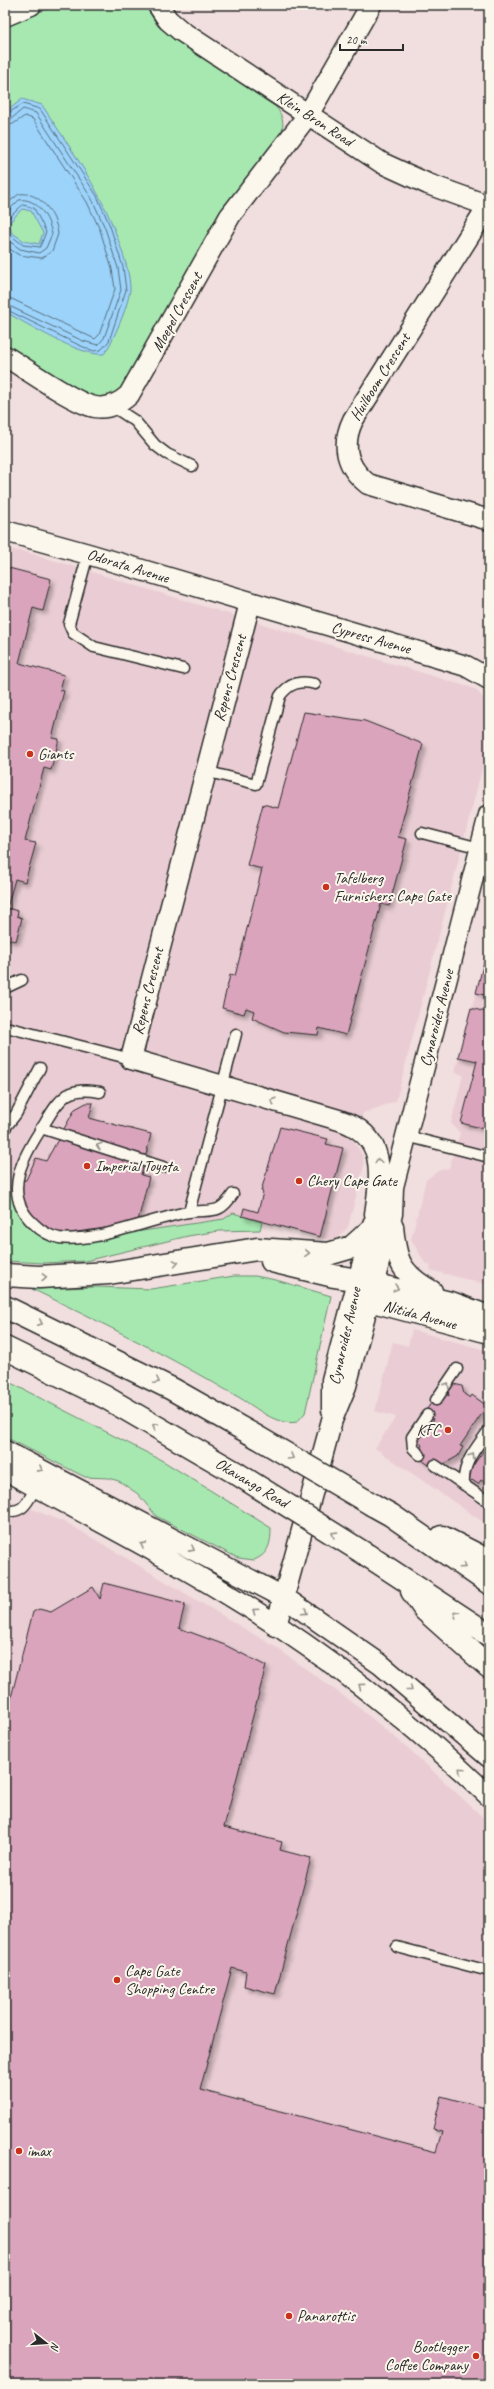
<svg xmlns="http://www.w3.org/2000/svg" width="494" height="2389" viewBox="0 0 494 2389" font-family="Caveat,sans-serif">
	<defs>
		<filter id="shadow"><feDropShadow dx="3.5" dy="3.5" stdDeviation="2" flood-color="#0004"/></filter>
	</defs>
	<rect width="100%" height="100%" fill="#f1dede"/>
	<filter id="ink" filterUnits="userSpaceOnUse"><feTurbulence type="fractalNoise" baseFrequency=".025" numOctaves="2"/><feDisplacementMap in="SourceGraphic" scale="8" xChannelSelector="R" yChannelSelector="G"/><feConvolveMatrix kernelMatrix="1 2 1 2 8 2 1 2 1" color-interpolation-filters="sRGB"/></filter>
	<g filter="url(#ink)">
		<path fill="#eacdd4" d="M 5,549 L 26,552 L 475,689 L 485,700 L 489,711 L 489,742 L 396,1101 L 363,1113 L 355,1143 L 363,1156 L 364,1165 L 348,1227 L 335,1241 L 242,1216 L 61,1243 L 45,1239 L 28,1228 L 18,1215 L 12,1195 L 5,1191 Z
			M 489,942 L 489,1285 L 430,1270 L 431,1265 L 425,1263 L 411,1239 L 426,1180 L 438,1171 L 449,1168 L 460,1133 L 451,1123 L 463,1075 L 455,1072 Z
			M 412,1330 L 489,1351 L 489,1526 L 375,1448 L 396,1417 L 375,1411 L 393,1342 L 408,1346 Z
			M 5,1498 L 69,1524 L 277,1648 L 353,1703 L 409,1749 L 489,1823 L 489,2384 L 5,2384 Z"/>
		<path fill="#a7e8b1" stroke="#698a6e" d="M 60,5 L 145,5 L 157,25 L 172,38 L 276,107 C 284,117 285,127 279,138 L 222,210 L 123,387 C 112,399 101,399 86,395 L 5,345 L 5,28 L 15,20 Z
			M 5,1191 L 12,1195 C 16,1222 35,1238 61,1243 L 224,1219 L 233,1213 L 262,1222 L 260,1230 L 219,1231 L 188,1236 L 85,1261 L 44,1263 L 5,1261 Z
			M 234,1276 L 255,1276 L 276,1280 L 331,1296 L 305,1413 L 297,1422 C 276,1426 257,1408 240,1398 C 172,1358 103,1323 32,1289 L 95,1287 L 151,1289 Z
			M 5,1380 L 163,1461 L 271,1528 C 271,1543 269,1554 254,1560 L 238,1558 L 156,1516 L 138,1494 L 119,1481 L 108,1478 L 85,1477 L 5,1437 Z"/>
		<path fill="#9cd3fb" stroke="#6f90a8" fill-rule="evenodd" d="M 22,99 L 42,105 C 74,154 104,194 122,251 C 126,263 130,277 130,289 C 129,304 113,342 104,354 C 81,357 28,324 5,312 L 5,113 ZM 22,209 L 31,211 L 43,233 L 39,244 L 24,241 L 11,232 L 10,222 Z"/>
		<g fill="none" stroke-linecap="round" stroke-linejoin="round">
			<path stroke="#586e7e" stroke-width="1" d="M 5,115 L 23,104 L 40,109 L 97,196 L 110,226 L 123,267 L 126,290 L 109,341 L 101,350 L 94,351 L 81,346 L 5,309
				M 5,120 L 11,119 L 23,109 L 36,113 L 92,199 L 105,228 L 118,268 L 121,290 L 104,338 L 98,345 L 83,341 L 5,304
				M 5,126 L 13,124 L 25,116 L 33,119 L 87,202 L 100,230 L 112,269 L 115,289 L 99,335 L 95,339 L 12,299 L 5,298
				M 5,205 L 19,194 C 40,191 56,214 58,234 L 52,251 L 42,258 L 19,255 L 5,246
				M 23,205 L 34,208 L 46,232 L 40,247 L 23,245 L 8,233 L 7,220 Z
				M 5,214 L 19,200 C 37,197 49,218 52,234 L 46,248 L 39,253 L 20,249 L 5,238"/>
		</g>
		<path fill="#daa4bd" stroke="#2b2b2b" filter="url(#shadow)" d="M 5,567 L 51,579 L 43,611 L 33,608 L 19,663 L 64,675 L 60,690 L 64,691 L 52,738 L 59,739 L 51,770 L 44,768 L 25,841 L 36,843 L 25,882 L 15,879 L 7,908 L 18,911 L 17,916 L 22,918 L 16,941 L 5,939 Z
			M 304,712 L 365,721 L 423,744 L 398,837 L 407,839 L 389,906 L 381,904 L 346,1035 L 319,1028 L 318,1035 L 284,1032 L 252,1018 L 254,1011 L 246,1008 L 244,1014 L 222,1008 L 230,975 L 235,976 L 262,869 L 247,865 L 263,804 L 278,808 Z
			M 489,942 L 489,996 L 476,993 Z
			M 471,1008 L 489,1013 L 489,1130 L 461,1123 L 477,1061 L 458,1057 Z
			M 86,1103 L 93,1103 L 89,1118 L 151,1134 L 141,1175 L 149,1177 L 138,1221 L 135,1220 L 135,1224 L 62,1234 L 52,1231 L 33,1219 L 22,1201 L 20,1181 L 26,1180 L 36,1158 L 46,1161 L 75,1109 Z
			M 280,1127 L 328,1139 L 326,1144 L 343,1148 L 320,1237 L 242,1216 L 244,1208 L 258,1212 L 263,1192 L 261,1191 Z
			M 454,1384 L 462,1386 L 464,1394 L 470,1398 L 472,1395 L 487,1406 L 460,1446 L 463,1447 L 458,1456 L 444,1464 L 438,1461 L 433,1468 L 419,1458 L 423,1451 L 420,1449 L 422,1445 L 418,1442 L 434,1419 L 424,1413 L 434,1399 L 440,1403 L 446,1394 L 449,1396 L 448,1391 Z
			M 489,1443 L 489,1485 L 481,1480 L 478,1484 L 472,1480 L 470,1482 L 467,1480 L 470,1470 Z
			M 104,1583 L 185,1604 L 179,1628 L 225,1645 L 266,1666 L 224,1827 L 282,1842 L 280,1850 L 311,1858 L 275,1994 L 244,1986 L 246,1972 L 232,1968 L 200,2090 L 436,2152 L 442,2131 L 433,2129 L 441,2096 L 489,2109 L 489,2384 L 5,2384 L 5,1721 L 33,1612 L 39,1609 L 51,1612 L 93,1587 L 100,1599 Z"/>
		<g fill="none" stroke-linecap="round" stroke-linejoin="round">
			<g stroke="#2b2b2b" stroke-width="13">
				<path id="service" d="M 112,406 L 135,421 L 155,445 L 167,454 L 192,466
					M 88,554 L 69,624 L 73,633 L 94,647 L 183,669
					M 205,771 L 256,784 L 280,696 C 289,683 300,680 315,684
					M 422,833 L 480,848
					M 5,988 L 22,980
					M 10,1028 L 131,1059
					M 100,1092 C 89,1090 77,1089 67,1095 C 57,1102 51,1113 45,1123 C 25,1153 0,1193 33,1223 C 40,1230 49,1236 59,1238 C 89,1242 131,1227 160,1219 C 169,1217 179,1213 189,1212 C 211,1209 219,1216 233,1194
					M 5,1128 L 16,1114 L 40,1068
					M 41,1128 L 163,1167
					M 406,1136 L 489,1157
					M 189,1212 L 236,1034
					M 436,1400 L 457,1369
					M 420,1455 L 413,1448 L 412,1437 L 427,1415
					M 435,1465 L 489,1502
					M 464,1485 C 462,1463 477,1447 489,1430
					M 5,1510 C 23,1515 28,1501 36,1487
					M 397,1947 L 489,1971"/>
			</g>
			<g stroke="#2b2b2b" stroke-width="23">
				<path id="minor" d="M 158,5 L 168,20 L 181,31 L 382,163 L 428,184 L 489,206
					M 5,16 L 31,5
					M 488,206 L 353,420 C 341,445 346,467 368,484 L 489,520
					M 5,356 C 25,368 75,404 95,407 C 108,409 119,404 129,395 L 230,216 L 308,115 L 371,5
					M 5,531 L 88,554 L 466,666 L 489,679
					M 250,603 L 131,1059 L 339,1120 C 387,1135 381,1173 375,1214
					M 393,1226 C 396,1261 401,1274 432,1291
					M 360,1280 L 454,1303 L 489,1316
					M 359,1292 L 369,1301 L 489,1333
					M 332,1410 L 332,1380 L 373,1224
					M 5,1451 L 285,1598 L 380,1664 L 489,1757
					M 5,1470 C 83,1513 162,1553 237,1600 C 328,1655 412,1723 489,1796
					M 276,1626 L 332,1420 L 346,1386 L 392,1214 L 393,1187 L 489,815"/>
			</g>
			<g stroke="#2b2b2b" stroke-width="25">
				<path id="secondary" d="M 272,1261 L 334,1276 L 358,1280
					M 5,1275 L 39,1277 L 109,1273 L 257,1249 L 328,1254 L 352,1247 L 371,1230
					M 5,1307 L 172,1389 L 257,1437
					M 5,1348 L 105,1397 L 236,1473
					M 373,1505 L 391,1515 L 489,1583
					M 442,1537 L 489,1561
					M 367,1555 L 489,1635
					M 412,1591 L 425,1610 L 489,1667"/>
			</g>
			<use href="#service" stroke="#fbf7ec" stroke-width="10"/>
			<use href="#minor" stroke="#fbf7ec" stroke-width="20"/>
			<use href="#secondary" stroke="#fbf7ec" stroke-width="22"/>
			<g stroke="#2b2b2b" stroke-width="25" stroke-linecap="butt">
				<path id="secondary-bridge" d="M 257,1437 L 373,1505
					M 236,1473 L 367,1555"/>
			</g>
			<use href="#secondary-bridge" stroke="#fbf7ec" stroke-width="22"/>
		</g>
		<defs><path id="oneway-chevron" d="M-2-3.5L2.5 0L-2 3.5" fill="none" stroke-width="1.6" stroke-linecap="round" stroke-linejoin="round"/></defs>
		<g stroke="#93918c">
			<use href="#oneway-chevron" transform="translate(273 1101) rotate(-164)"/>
			<use href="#oneway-chevron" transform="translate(99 1146) rotate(-162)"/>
			<use href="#oneway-chevron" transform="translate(378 1161) rotate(-100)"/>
			<use href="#oneway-chevron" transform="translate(307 1253) rotate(4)"/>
			<use href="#oneway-chevron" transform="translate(176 1263) rotate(-10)"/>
			<use href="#oneway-chevron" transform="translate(44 1277) rotate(-1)"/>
			<use href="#oneway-chevron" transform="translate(396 1288) rotate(15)"/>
			<use href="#oneway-chevron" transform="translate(40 1323) rotate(25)"/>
			<use href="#oneway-chevron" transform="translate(157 1381) rotate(27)"/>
			<use href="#oneway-chevron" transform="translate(447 1385) rotate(-56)"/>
			<use href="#oneway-chevron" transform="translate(155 1426) rotate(-150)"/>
			<use href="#oneway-chevron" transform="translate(472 1456) rotate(-56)"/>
			<use href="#oneway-chevron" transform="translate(291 1457) rotate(30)"/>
			<use href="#oneway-chevron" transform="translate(40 1469) rotate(28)"/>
			<use href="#oneway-chevron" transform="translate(334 1534) rotate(-148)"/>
			<use href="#oneway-chevron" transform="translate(143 1545) rotate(-152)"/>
			<use href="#oneway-chevron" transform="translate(192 1549) rotate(28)"/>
			<use href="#oneway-chevron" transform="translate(463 1566) rotate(34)"/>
			<use href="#oneway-chevron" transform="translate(255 1611) rotate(-146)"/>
			<use href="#oneway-chevron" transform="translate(305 1612) rotate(34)"/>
			<use href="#oneway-chevron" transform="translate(456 1614) rotate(-147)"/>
			<use href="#oneway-chevron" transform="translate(361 1686) rotate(-143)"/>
			<use href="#oneway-chevron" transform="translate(410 1689) rotate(39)"/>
			<use href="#oneway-chevron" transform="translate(461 1770) rotate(-137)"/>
		</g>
	</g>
	<g fill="#c8321e" stroke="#fbf7ec" stroke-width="1.5">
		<circle cx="30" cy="754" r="4"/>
		<circle cx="326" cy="887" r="4"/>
		<circle cx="87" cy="1166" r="4"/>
		<circle cx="299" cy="1181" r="4"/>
		<circle cx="448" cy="1430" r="4"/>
		<circle cx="117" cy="1980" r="4"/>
		<circle cx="19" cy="2151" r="4"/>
		<circle cx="289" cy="2316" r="4"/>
		<circle cx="476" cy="2356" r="4"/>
	</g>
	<g text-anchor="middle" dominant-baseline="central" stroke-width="4" stroke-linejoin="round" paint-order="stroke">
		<g font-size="16" fill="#2b2b2b" stroke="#fbf7ec">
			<text transform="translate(315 119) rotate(33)">Klein Bron Road</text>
			<text transform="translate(177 312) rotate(-61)">Moepel Crescent</text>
			<text transform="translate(380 377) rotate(-58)">Huilboom Crescent</text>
			<text transform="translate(128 566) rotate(17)">Odorata Avenue</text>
			<text transform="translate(371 638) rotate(16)">Cypress Avenue</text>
			<text transform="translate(230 678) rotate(-75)">Repens Crescent</text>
			<text transform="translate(148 991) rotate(-76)">Repens Crescent</text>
			<text transform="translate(437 1018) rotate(-76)">Cynaroides Avenue</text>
			<text transform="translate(420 1315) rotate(15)">Nitida Avenue</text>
			<text transform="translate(345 1336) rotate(-77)">Cynaroides Avenue</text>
			<text transform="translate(252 1483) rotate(31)">Okavango Road</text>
		</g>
		<g font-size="16" fill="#2b2b2b" stroke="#fbf7ec" text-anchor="start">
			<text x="38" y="754">Giants</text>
			<text x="334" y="878">Tafelberg<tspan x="334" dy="18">Furnishers Cape Gate</tspan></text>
			<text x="95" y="1166">Imperial Toyota</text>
			<text x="307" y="1181">Chery Cape Gate</text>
			<text x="440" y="1430" text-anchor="end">KFC</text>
			<text x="125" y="1971">Cape Gate<tspan x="125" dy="18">Shopping Centre</tspan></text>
			<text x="27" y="2151">imax</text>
			<text x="297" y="2316">Panarottis</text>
			<text x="468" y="2347" text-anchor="end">Bootlegger<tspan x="468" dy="18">Coffee Company</tspan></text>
		</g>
	</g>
	<rect width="494" height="2389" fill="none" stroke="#fbf7ec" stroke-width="20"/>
	<rect x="10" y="10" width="474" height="2369" fill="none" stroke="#2b2b2b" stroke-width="1.5" filter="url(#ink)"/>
	<g transform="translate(46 2343) rotate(107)" stroke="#fbf7ec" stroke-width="3" paint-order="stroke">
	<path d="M0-3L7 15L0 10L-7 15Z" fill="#2b2b2b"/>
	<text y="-6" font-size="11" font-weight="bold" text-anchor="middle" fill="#2b2b2b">N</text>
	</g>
	<path d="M340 44v6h63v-6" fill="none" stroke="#2b2b2b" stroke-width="2"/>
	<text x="346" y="44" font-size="12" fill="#2b2b2b" stroke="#fbf7ec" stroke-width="3" paint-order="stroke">20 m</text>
</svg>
